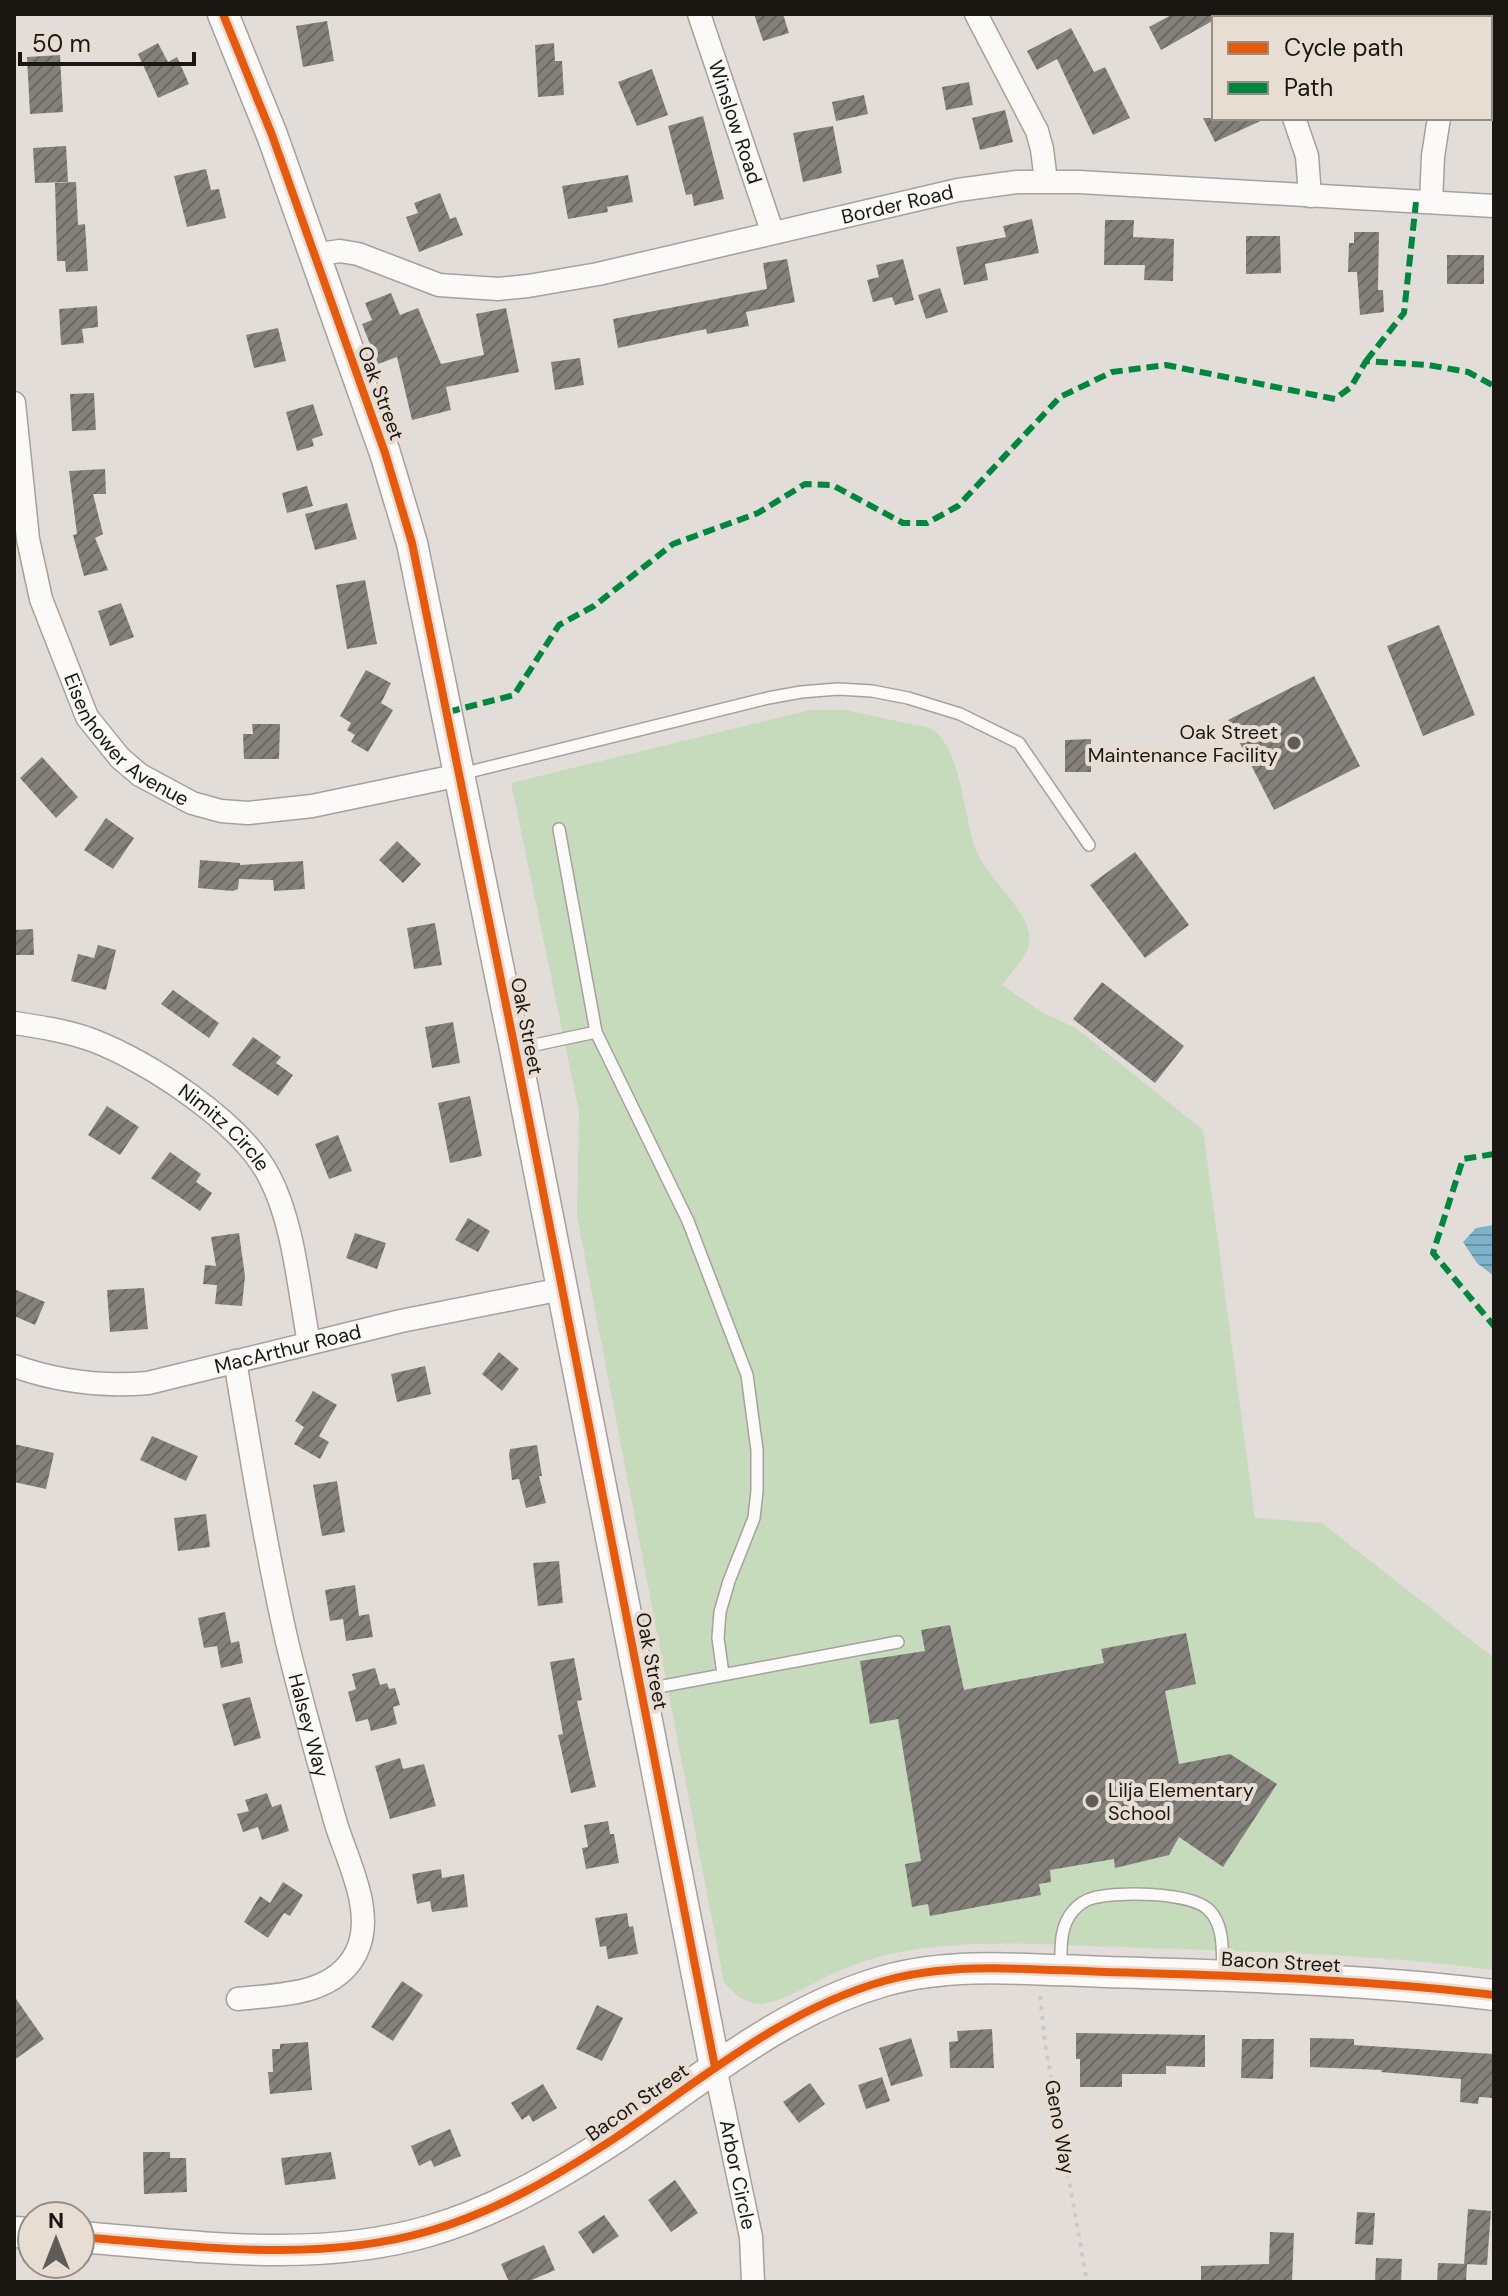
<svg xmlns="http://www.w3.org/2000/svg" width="1508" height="2296" viewBox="0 0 1508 2296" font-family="'DM Sans',sans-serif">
	<defs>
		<pattern id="water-rules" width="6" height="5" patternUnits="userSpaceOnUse" patternTransform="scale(2)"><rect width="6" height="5" fill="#7cb3ca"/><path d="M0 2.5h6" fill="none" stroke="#6591a3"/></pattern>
		<pattern id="building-hatch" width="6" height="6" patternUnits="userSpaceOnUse" patternTransform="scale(2)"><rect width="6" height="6" fill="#84817d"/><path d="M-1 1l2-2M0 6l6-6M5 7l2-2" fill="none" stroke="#6b6965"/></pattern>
	</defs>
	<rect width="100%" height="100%" fill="#e2ddd8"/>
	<path fill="#c6dabc" d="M 810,710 L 845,710 L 930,728 C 960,744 964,814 974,845 C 983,875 1024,905 1029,933 C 1033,953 1012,970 1002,985 L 1041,1012 L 1076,1028 L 1203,1130 L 1255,1518 L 1322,1523 L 1494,1658 L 1494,1970 C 1378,1954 1260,1952 1143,1948 C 1077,1946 1008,1940 943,1946 C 910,1949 879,1955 848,1967 C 826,1975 779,2005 759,2004 C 744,2003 733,1993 724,1982 L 577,1216 L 579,1111 L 511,783 Z"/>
	<path fill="url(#water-rules)" d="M 1494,1225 L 1494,1276 L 1477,1263 L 1463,1242 L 1476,1228 Z"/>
	<path fill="url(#building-hatch)" d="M 754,14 L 783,14 L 789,33 L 763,41 Z
		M 1173,14 L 1224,14 L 1224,15 L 1214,18 L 1214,20 L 1161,50 L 1149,27 Z
		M 327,21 L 334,61 L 303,67 L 296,26 Z
		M 1071,28 L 1094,72 L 1105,67 L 1130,118 L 1093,135 L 1057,59 L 1037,70 L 1027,51 Z
		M 158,43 L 168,62 L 177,57 L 189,84 L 158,98 L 138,54 Z
		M 554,43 L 555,61 L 562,61 L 564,95 L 538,97 L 535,45 Z
		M 60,55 L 63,112 L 30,114 L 27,57 Z
		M 652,69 L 668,115 L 637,126 L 618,82 Z
		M 969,82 L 973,105 L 946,110 L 942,87 Z
		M 864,95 L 868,114 L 836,121 L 832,102 Z
		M 1005,110 L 1013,142 L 980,150 L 972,118 Z
		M 703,116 L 724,199 L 694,206 L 692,194 L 686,195 L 668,126 Z
		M 1203,118 L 1267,118 L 1215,142 Z
		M 833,126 L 842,173 L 803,182 L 793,133 Z
		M 66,146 L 68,182 L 35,183 L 33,148 Z
		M 206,169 L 211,190 L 219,189 L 226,218 L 187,227 L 174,176 Z
		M 628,175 L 633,202 L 607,207 L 608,212 L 568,219 L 562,186 Z
		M 76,182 L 78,225 L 85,224 L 88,271 L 66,272 L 65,261 L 57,261 L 55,183 Z
		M 440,193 L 450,219 L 456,217 L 463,235 L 419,252 L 406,217 L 418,213 L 414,203 Z
		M 1032,219 L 1039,253 L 985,264 L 988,280 L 964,285 L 956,247 L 1006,237 L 1003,226 Z
		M 1105,220 L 1134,220 L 1133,237 L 1174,239 L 1173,281 L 1144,280 L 1145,265 L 1104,265 Z
		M 1354,232 L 1379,232 L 1378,290 L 1383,290 L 1384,312 L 1360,315 L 1357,272 L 1348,272 L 1349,243 L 1354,243 Z
		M 1246,236 L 1280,236 L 1281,273 L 1246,274 Z
		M 1447,255 L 1484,255 L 1484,284 L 1447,284 Z
		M 787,259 L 795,302 L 746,312 L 749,326 L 707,334 L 706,329 L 618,348 L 613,319 L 767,289 L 763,263 Z
		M 903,259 L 914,300 L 895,305 L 892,297 L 873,302 L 867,280 L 879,277 L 876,265 Z
		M 940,288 L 948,312 L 926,319 L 918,295 Z
		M 391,293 L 400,315 L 418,308 L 441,364 L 484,355 L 476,314 L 506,308 L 519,372 L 446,387 L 451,410 L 412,420 L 397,357 L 378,364 L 362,324 L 372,320 L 365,303 Z
		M 97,306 L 98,327 L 82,329 L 84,343 L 61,345 L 59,309 Z
		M 278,328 L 286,361 L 254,368 L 246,335 Z
		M 580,358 L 584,385 L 555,390 L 551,362 Z
		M 94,393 L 96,430 L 72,431 L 70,394 Z
		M 313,404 L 323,435 L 312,439 L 314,446 L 297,451 L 286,412 Z
		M 105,469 L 106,494 L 93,494 L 103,534 L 95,538 L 108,570 L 84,576 L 73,535 L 77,534 L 69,471 Z
		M 307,486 L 313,506 L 287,513 L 282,493 Z
		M 347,503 L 357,539 L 315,550 L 305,514 Z
		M 365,580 L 377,644 L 347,649 L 336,585 Z
		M 121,603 L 134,637 L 110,646 L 98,611 Z
		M 1439,625 L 1475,715 L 1423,736 L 1387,646 Z
		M 366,670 L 391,683 L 381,703 L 393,710 L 368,752 L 351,742 L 355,735 L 347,730 L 351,723 L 340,716 Z
		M 1314,676 L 1360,766 L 1274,810 L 1228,720 Z
		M 252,724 L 280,724 L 279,759 L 244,759 L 243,734 L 253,734 Z
		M 1091,739 L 1091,772 L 1065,772 L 1065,740 Z
		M 42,757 L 78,797 L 56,818 L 20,778 Z
		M 106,818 L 134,838 L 113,869 L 84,850 Z
		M 397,841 L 421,864 L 403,883 L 379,860 Z
		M 1135,852 L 1189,925 L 1145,958 L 1090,885 Z
		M 200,860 L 240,863 L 240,865 L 303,861 L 305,889 L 274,891 L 273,880 L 239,879 L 238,889 L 233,891 L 198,888 Z
		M 435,923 L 442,965 L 414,969 L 407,928 Z
		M 33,929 L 34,955 L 14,955 L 14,930 Z
		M 98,945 L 116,950 L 106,990 L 71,981 L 78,954 L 94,958 Z
		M 1102,982 L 1184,1046 L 1155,1083 L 1073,1019 Z
		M 173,990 L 219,1023 L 209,1038 L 161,1004 Z
		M 453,1022 L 460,1063 L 432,1068 L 425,1027 Z
		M 253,1037 L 281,1057 L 276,1063 L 293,1075 L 278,1096 L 232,1065 Z
		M 470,1096 L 482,1156 L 450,1163 L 438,1103 Z
		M 107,1106 L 139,1127 L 120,1155 L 88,1135 Z
		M 338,1135 L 352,1171 L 329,1179 L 315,1144 Z
		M 170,1152 L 201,1174 L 196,1182 L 212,1193 L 200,1211 L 151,1178 Z
		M 468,1218 L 490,1231 L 478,1252 L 455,1240 Z
		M 239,1233 L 245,1276 L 242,1306 L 215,1304 L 217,1285 L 203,1284 L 205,1265 L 216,1266 L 211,1237 Z
		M 355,1233 L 386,1243 L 377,1269 L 346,1258 Z
		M 144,1288 L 148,1329 L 110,1332 L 107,1290 Z
		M 14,1289 L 45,1302 L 35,1325 L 14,1316 Z
		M 499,1352 L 519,1369 L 502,1391 L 482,1374 Z
		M 425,1366 L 431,1394 L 397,1402 L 391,1374 Z
		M 313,1391 L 337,1405 L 319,1436 L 329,1442 L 320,1459 L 294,1444 L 304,1427 L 307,1429 L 295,1421 Z
		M 152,1436 L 198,1456 L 186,1481 L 140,1460 Z
		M 14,1444 L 54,1453 L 46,1489 L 14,1482 Z
		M 537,1445 L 542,1476 L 539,1476 L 546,1503 L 526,1508 L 519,1479 L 512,1480 L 509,1454 L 510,1449 Z
		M 337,1481 L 345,1532 L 322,1536 L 313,1485 Z
		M 206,1514 L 210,1547 L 178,1551 L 174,1518 Z
		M 559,1561 L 563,1603 L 538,1606 L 533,1563 Z
		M 355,1585 L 359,1616 L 348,1618 L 369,1614 L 373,1637 L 346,1641 L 343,1619 L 330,1621 L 325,1590 Z
		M 225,1612 L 231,1643 L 239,1641 L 243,1663 L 221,1668 L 217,1646 L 204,1648 L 198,1618 Z
		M 950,1625 L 964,1690 L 1104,1663 L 1101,1649 L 1186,1633 L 1196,1684 L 1165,1691 L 1179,1764 L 1230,1754 L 1277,1784 L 1223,1867 L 1179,1837 L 1169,1855 L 1115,1868 L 1114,1859 L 1050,1870 L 1051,1882 L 1039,1884 L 1041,1895 L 930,1916 L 928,1904 L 912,1907 L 905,1864 L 921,1861 L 898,1719 L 870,1724 L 860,1661 L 925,1651 L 921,1630 Z
		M 574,1658 L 582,1700 L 577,1701 L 596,1787 L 571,1793 L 558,1735 L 563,1734 L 550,1662 Z
		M 375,1668 L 380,1685 L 387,1683 L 389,1689 L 395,1688 L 400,1705 L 393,1707 L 397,1724 L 371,1731 L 368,1719 L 356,1722 L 348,1692 L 356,1689 L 352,1674 Z
		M 250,1697 L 261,1738 L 234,1746 L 222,1704 Z
		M 400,1758 L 403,1769 L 424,1764 L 436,1806 L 390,1819 L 375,1766 Z
		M 267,1793 L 272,1807 L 281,1804 L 289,1831 L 262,1840 L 258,1827 L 243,1832 L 237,1814 L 249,1811 L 245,1800 Z
		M 608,1821 L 610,1834 L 614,1834 L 619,1863 L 586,1869 L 582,1848 L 588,1847 L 584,1825 Z
		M 441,1869 L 442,1878 L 464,1874 L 468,1907 L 432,1912 L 430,1901 L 417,1904 L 412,1874 Z
		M 283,1882 L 303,1895 L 290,1916 L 284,1913 L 268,1938 L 244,1922 L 260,1896 L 270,1903 Z
		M 627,1913 L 629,1927 L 633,1926 L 638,1954 L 608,1959 L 606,1946 L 600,1947 L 595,1918 Z
		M 402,1981 L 423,1995 L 393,2041 L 371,2027 Z
		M 14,1996 L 44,2039 L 14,2060 Z
		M 597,2005 L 623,2018 L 602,2061 L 576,2049 Z
		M 992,2029 L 994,2068 L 950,2068 L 949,2042 L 958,2041 L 957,2031 Z
		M 1076,2033 L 1205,2035 L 1205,2067 L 1166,2066 L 1166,2074 L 1122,2074 L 1122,2087 L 1080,2087 L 1080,2059 L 1076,2059 Z
		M 911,2038 L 923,2076 L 891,2086 L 879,2048 Z
		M 1310,2038 L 1354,2039 L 1354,2045 L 1494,2054 L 1494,2098 L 1479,2097 L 1478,2104 L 1460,2102 L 1461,2079 L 1381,2072 L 1382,2070 L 1310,2067 Z
		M 1242,2039 L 1274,2039 L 1273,2079 L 1241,2078 Z
		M 308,2042 L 312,2090 L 270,2094 L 268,2072 L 273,2072 L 272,2049 L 280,2049 L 280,2044 Z
		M 882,2077 L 890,2101 L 866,2109 L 858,2085 Z
		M 810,2083 L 825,2104 L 799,2123 L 783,2102 Z
		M 543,2084 L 557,2108 L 533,2122 L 529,2115 L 522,2120 L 511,2103 Z
		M 450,2129 L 461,2156 L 434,2167 L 431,2160 L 419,2166 L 411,2146 Z
		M 143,2152 L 170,2152 L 170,2158 L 186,2158 L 187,2192 L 144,2194 Z
		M 331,2152 L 336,2179 L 285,2185 L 281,2158 Z
		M 675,2180 L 698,2213 L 671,2232 L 648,2200 Z
		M 1468,2209 L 1491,2211 L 1487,2265 L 1464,2264 Z
		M 1357,2212 L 1375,2213 L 1373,2245 L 1355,2244 Z
		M 604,2215 L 619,2236 L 593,2254 L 578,2232 Z
		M 1270,2232 L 1294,2233 L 1292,2282 L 1201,2282 L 1201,2266 L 1269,2264 Z
		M 544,2245 L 555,2270 L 527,2282 L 509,2282 L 501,2264 Z
		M 1376,2258 L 1402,2259 L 1401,2282 L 1375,2282 Z
		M 1438,2263 L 1467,2264 L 1466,2282 L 1437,2282 Z"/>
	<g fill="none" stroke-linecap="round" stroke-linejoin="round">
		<g stroke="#a5a19d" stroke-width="14">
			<path id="lane" d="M 461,774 L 768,698 L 801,692 L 838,689 L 872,691 L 908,698 L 960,714 L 1019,743 L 1089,845
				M 559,829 L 596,1032
				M 516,1049 L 596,1032 L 688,1221 L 747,1375 L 757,1450 L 757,1491 L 754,1518 L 729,1581 L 720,1612 L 718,1638 L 723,1674
				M 642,1690 L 898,1642
				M 1061,1970 C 1061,1950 1059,1927 1073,1911 C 1079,1904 1085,1900 1093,1898 C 1117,1891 1191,1892 1209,1910 C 1225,1926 1222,1953 1223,1975"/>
		</g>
		<g stroke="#a5a19d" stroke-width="25">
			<g id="street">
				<path id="s1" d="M 699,14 L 772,231"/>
				<path d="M 976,14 L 1037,131 L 1042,149 L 1046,181"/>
				<path d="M 1238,14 L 1240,18"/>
				<path d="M 1456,18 L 1456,14"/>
				<path d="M 1294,118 L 1307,156 L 1310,196"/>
				<path d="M 1431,202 L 1433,156 L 1439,118"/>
				<path id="s2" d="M 313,255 L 340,251 L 358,254 L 439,285 L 498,289 L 528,286 L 598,274 L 958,190 L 1017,182 L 1079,182 L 1494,206"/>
				<path id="s3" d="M 14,403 L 28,539 L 41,599 L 87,717 L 120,758 L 140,775 L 192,803 L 221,811 L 248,813 L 312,806 L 460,775"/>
				<path id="s4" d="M 14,1023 C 41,1027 67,1031 92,1040 C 148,1061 241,1122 269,1176 C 294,1223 299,1291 309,1343"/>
				<path id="s5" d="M 235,1361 C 251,1455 266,1549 287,1642 C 302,1703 319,1764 336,1824 C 348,1862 376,1914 356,1953 C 334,1996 280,1994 238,1999"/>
				<path id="s6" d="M 14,1366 C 59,1382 101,1387 148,1383 L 401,1321 L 562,1289"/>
				<path id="s7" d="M 715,2067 L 751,2237 L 753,2282"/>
			</g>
		</g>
		<g stroke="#a5a19d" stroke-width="33">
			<path id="secondary" d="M 223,14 L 272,135 L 385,453 L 412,543 L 515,1049 L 715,2067
				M 14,2232 L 32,2233
				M 80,2237 C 195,2246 316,2264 429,2231 C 495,2212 557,2176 615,2138 C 701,2080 782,2010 884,1981 C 955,1961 1034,1970 1107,1972 C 1236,1976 1365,1979 1494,1995"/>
		</g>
		<path stroke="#cbcac9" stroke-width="4" stroke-dasharray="4 6" stroke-linecap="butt" d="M 1040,1996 L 1045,2043 L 1087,2282"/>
		<use href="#lane" stroke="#fbfaf9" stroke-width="11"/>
		<use href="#street" stroke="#fbfaf9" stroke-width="22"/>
		<use href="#secondary" stroke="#fbfaf9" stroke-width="30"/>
		<path stroke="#00873e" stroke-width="6" stroke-dasharray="12 6" stroke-linecap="butt" d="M 1366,361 L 1404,313 L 1416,202
			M 448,712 L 514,695 L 559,625 L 594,606 L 673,544 L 758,513 L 805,484 L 832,485 L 903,523 L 927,523 L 958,506 L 1060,397 L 1112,372 L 1166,365 L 1335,399 L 1351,387 L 1366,361 L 1428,365 L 1468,372 L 1494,386
			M 1494,1154 L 1463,1159 L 1433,1253 L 1494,1326"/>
		<g stroke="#e7ddd3" stroke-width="13">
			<path id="cycleway" d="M 223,14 L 272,135 L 385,453 L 412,543 L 515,1049 L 715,2067
				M 80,2237 C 195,2246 316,2264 429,2231 C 495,2212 557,2176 615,2138 C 701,2080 782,2010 884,1981 C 955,1961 1034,1970 1107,1972 C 1236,1976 1365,1979 1494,1995"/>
		</g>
		<use href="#cycleway" stroke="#e8590c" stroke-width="8"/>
	</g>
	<g fill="#605c58" stroke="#e7ddd3" stroke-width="3">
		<circle cx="1294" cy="743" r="8"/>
		<circle cx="1092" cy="1801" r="8"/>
	</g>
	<g text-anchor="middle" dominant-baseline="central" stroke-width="8" stroke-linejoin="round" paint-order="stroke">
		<g font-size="20" fill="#1a1713" stroke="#e7ddd3">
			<text stroke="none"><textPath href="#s1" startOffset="114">Winslow Road</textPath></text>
			<text stroke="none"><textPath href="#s2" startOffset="600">Border Road</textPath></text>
			<text transform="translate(381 393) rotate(70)">Oak Street</text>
			<text stroke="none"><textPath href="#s3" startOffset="368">Eisenhower Avenue</textPath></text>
			<text transform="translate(527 1026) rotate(79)">Oak Street</text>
			<text stroke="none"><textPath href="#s4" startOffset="240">Nimitz Circle</textPath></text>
			<text stroke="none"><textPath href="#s6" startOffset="280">MacArthur Road</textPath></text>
			<text transform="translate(652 1661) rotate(79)">Oak Street</text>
			<text stroke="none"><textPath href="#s5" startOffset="372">Halsey Way</textPath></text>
			<text transform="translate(1281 1962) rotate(3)">Bacon Street</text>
			<text transform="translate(637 2102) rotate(-35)">Bacon Street</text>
			<text transform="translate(1060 2127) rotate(80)">Geno Way</text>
			<text stroke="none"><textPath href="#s7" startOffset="110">Arbor Circle</textPath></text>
		</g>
		<g font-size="20" fill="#1a1713" stroke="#e7ddd3" text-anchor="end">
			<text x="1278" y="732">Oak Street<tspan x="1278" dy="23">Maintenance Facility</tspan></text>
			<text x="1108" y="1790" text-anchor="start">Lilja Elementary<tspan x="1108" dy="23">School</tspan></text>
		</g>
	</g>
	<rect width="1508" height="2296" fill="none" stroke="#1a1713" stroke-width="32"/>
	<rect x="1212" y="16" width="280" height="104" fill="#e7ddd3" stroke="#958e86" stroke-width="2"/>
	<rect x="1228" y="42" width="40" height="12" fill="#e8590c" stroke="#958e86" stroke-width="2"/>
	<text x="1284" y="56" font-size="24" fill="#1a1713">Cycle path</text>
	<rect x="1228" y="82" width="40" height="12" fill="#00873e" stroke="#958e86" stroke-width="2"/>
	<text x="1284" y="96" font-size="24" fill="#1a1713">Path</text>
	<g transform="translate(56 2240)"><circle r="38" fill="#e7ddd3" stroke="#958e86" stroke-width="2"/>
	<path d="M0-6L14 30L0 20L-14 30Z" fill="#605c58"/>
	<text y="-12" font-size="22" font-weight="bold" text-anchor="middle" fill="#1a1713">N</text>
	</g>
	<path d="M20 52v12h174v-12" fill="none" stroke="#1a1713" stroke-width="4"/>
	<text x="32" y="52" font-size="24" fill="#1a1713" stroke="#e7ddd3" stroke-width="6" paint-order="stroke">50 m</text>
</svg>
